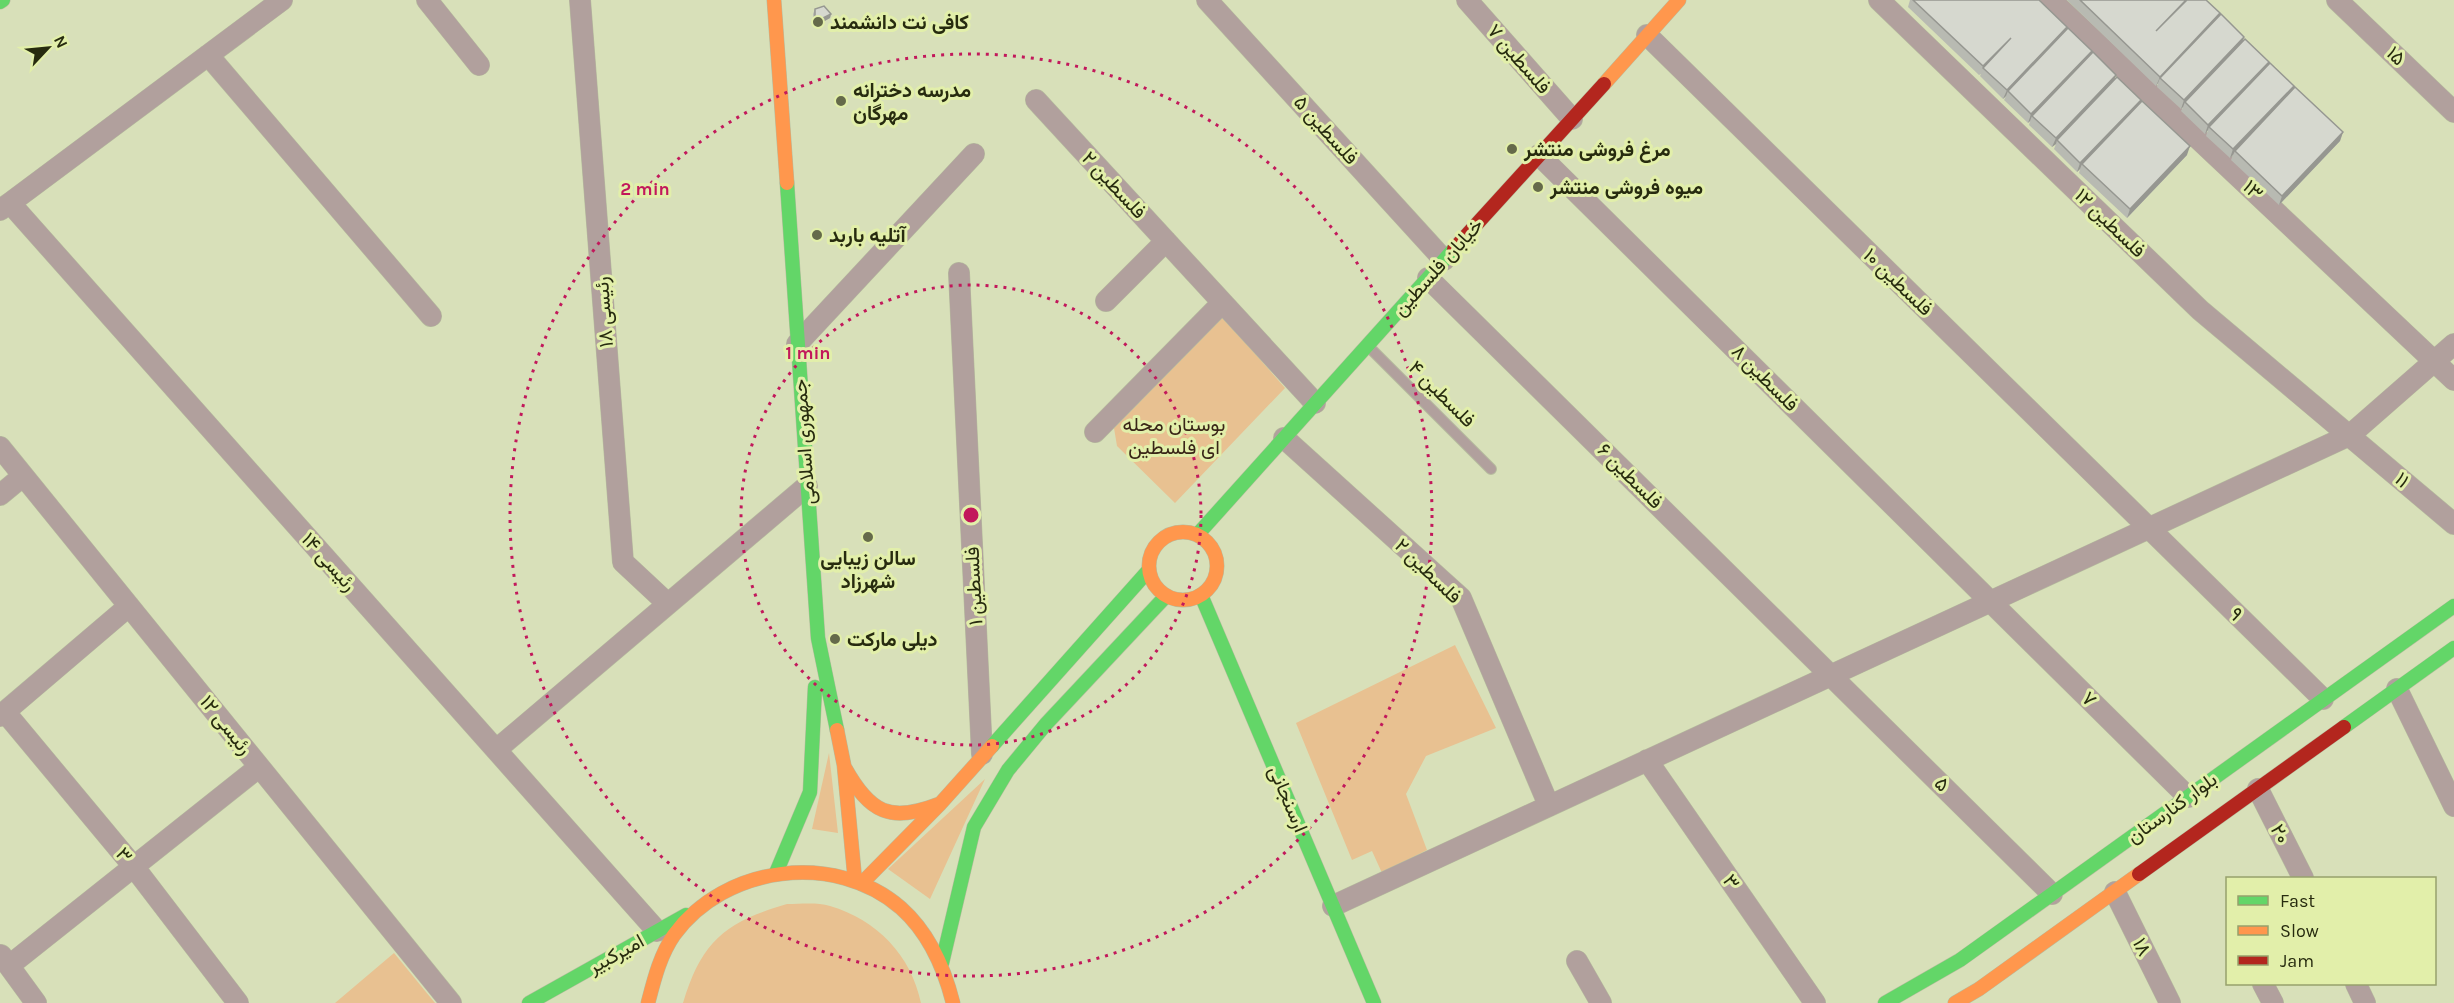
<svg xmlns="http://www.w3.org/2000/svg" width="2454" height="1003" viewBox="0 0 2454 1003" font-family="Karla,Vazirmatn,sans-serif">
	<rect width="100%" height="100%" fill="#d8e0b9"/>
	<path fill="#e8c191" d="M 1223,317 L 1285,388 L 1175,503 L 1117,446 L 1114,428 Z
		M 1455,645 L 1496,728 L 1426,756 L 1406,794 L 1427,850 L 1382,873 L 1372,851 L 1352,860 L 1296,723 Z
		M 829,753 L 838,833 L 812,829 Z
		M 985,779 L 930,899 L 888,869 Z
		M 787,904 C 801,904 817,902 830,906 C 877,920 911,955 921,1003 L 683,1003 C 702,940 726,922 787,904 Z
		M 394,953 L 435,1003 L 335,1003 Z"/>
	<g fill="none" stroke-linecap="round" stroke-linejoin="round">
		<g stroke="#b6bc9e" stroke-width="12">
			<path id="lane" d="M 1370,348 L 1491,469"/>
		</g>
		<g stroke="#b6bc9e" stroke-width="22">
			<path id="street" d="M 427,0 L 479,65
				M 580,0 L 623,562 L 668,604
				M 1207,0 L 1444,260
				M 1467,0 L 1572,119
				M 1879,0 L 2200,310 L 2454,524
				M 2051,0 L 2454,380
				M 2337,0 L 2454,112
				M 1647,35 L 2323,699
				M 208,55 L 431,316
				M 1036,100 L 1315,403
				M 1539,155 L 2188,797
				M 10,203 L 282,0
				M 0,210 L 10,203 L 657,931
				M 959,273 L 982,754
				M 1428,278 L 2052,894
				M 1106,301 L 1166,241
				M 797,344 L 974,154
				M 1095,432 L 1222,303
				M 1284,438 L 1461,598 L 1549,806
				M 0,447 L 451,1003
				M 0,495 L 23,476
				M 2397,689 L 2454,806
				M 5,712 L 134,867 L 238,1003
				M 0,716 L 129,606
				M 496,750 L 807,486
				M 1647,760 L 1815,1003
				M 2258,789 L 2303,878
				M 2115,892 L 2170,1003
				M 1333,906 L 2350,435 L 2454,344
				M 1,955 L 36,1003
				M 1577,961 L 1601,1003
				M 10,965 L 259,767
				M 2263,984 L 2273,1003
				M 2356,984 L 2365,1003"/>
		</g>
		<g stroke="#b6bc9e" stroke-width="15">
			<path id="fast" d="M 0,2 L 3,0
				M 787,183 L 818,638 L 837,730
				M 1198,534 L 1454,249
				M 1201,595 L 1374,1003
				M 2344,727 L 2454,648
				M 992,746 L 1148,571
				M 776,873 L 810,792 L 815,687
				M 942,963 L 974,827 L 1008,770 L 1046,724 L 1166,596
				M 529,1003 L 686,915
				M 1885,1003 L 1960,960 L 2454,606"/>
		</g>
		<g stroke="#b6bc9e" stroke-width="15">
			<path id="slow" d="M 774,0 L 787,183
				M 1604,84 L 1679,0
				M1149 566a34 34 0 1 1 68 0a34 34 0 1 1-68 0Z
				M 837,730 L 844,765 L 855,881
				M 845,768 C 870,813 890,823 939,804
				M 861,884 L 940,804 L 992,746
				M 648,1003 C 654,980 660,955 674,935 C 725,865 835,851 901,908 C 929,933 944,967 953,1003
				M 1955,1003 L 1979,989 L 2139,874"/>
		</g>
		<g stroke="#b6bc9e" stroke-width="15">
			<path id="jam" d="M 1454,249 L 1604,84
				M 2139,874 L 2344,727"/>
		</g>
		<use href="#lane" stroke="#b1a09d" stroke-width="10"/>
		<use href="#street" stroke="#b1a09d" stroke-width="21"/>
		<use href="#fast" stroke="#63d668" stroke-width="14"/>
		<use href="#slow" stroke="#ff974d" stroke-width="14"/>
		<use href="#jam" stroke="#b3261e" stroke-width="14"/>
	</g>
	<path fill="#b8bab2" d="M 1910,0 L 2039,0 L 2067,27 L 2066,30 L 2090,54 L 2116,75 L 2114,80 L 2141,100 L 2139,104 L 2187,155 L 2127,218 L 2079,173 L 2080,169 L 2077,172 L 2054,149 L 2056,144 L 2052,147 L 2029,125 L 2030,121 L 2028,123 L 2004,100 L 2006,96 L 2003,99 L 1980,76 L 1981,74 L 1979,75 L 1908,7 Z
		M 2067,0 L 2206,0 L 2220,13 L 2219,17 L 2244,37 L 2243,41 L 2269,62 L 2267,67 L 2294,86 L 2292,90 L 2343,132 L 2340,141 L 2279,205 L 2231,160 L 2233,155 L 2230,158 L 2206,136 L 2208,130 L 2205,134 L 2181,111 L 2183,107 L 2181,109 L 2157,87 L 2158,83 L 2156,86 Z
		M 815,9 L 831,14 L 830,18 L 814,27 L 813,14 Z"/>
	<path fill="#969791" d="M 2220,13 L 2217,22 L 2160,78 L 2158,83 L 2156,86 L 2160,77 Z
		M 831,14 L 830,18 L 814,27 L 815,22 Z
		M 2067,27 L 2064,36 L 2008,91 L 2006,96 L 2003,99 L 2007,90 Z
		M 2244,37 L 2241,46 L 2185,102 L 2183,107 L 2181,109 L 2184,100 Z
		M 2092,51 L 2089,60 L 2032,116 L 2030,121 L 2028,123 L 2031,114 Z
		M 2269,62 L 2265,71 L 2209,127 L 2208,130 L 2205,134 L 2208,125 Z
		M 2116,75 L 2113,84 L 2057,140 L 2056,144 L 2052,147 L 2056,138 Z
		M 2294,86 L 2290,95 L 2235,151 L 2233,155 L 2230,158 L 2233,149 Z
		M 2141,100 L 2138,108 L 2082,164 L 2080,169 L 2077,172 L 2080,163 Z
		M 2343,132 L 2340,141 L 2279,205 L 2282,196 Z
		M 2190,146 L 2187,155 L 2127,218 L 2130,209 Z"/>
	<path fill="#d6d8cf" stroke="#969791" stroke-width="1.5" d="M 1913,0 L 2039,0 L 2067,27 L 2007,90 L 1983,68 L 2011,38 L 1983,66 Z
		M 2080,0 L 2186,0 L 2156,31 L 2187,0 L 2206,0 L 2220,13 L 2160,77 Z
		M 824,6 L 831,14 L 815,22 L 815,9 Z
		M 2221,14 L 2244,37 L 2184,100 L 2160,78 Z
		M 2068,28 L 2092,51 L 2031,114 L 2008,91 Z
		M 2245,39 L 2269,62 L 2208,125 L 2185,102 Z
		M 2093,52 L 2116,75 L 2056,138 L 2032,116 Z
		M 2270,63 L 2294,86 L 2233,149 L 2209,127 Z
		M 2117,77 L 2141,100 L 2080,163 L 2057,140 Z
		M 2295,87 L 2343,132 L 2282,196 L 2235,151 Z
		M 2142,101 L 2190,146 L 2130,209 L 2082,164 Z"/>
	<g fill="none" stroke="#c2185b" stroke-width="3" stroke-dasharray="3 6">
		<circle cx="971" cy="515" r="230"/>
		<circle cx="971" cy="515" r="461"/>
	</g>
	<g fill="#656a4a" stroke="#e2efaa" stroke-width="2">
		<circle cx="818" cy="22" r="6"/>
		<circle cx="841" cy="101" r="6"/>
		<circle cx="1512" cy="149" r="6"/>
		<circle cx="1538" cy="187" r="6"/>
		<circle cx="817" cy="235" r="6"/>
		<circle cx="868" cy="537" r="6"/>
		<circle cx="835" cy="639" r="6"/>
	</g>
	<g text-anchor="middle" dominant-baseline="central" stroke-width="6" stroke-linejoin="round" paint-order="stroke">
		<g font-size="20" font-weight="bold" fill="#272b0f" stroke="#e2efaa" text-anchor="start">
			<text x="830" y="22">کافی نت دانشمند</text>
			<text x="853" y="90">مدرسه دخترانه<tspan x="853" dy="23">مهرگان</tspan></text>
			<text x="1524" y="149">مرغ فروشی منتشر</text>
			<text x="1550" y="187">میوه فروشی منتشر</text>
			<text x="829" y="235">آتلیه باربد</text>
			<text x="868" y="558" text-anchor="middle">سالن زیبایی<tspan x="868" dy="23">شهرزاد</tspan></text>
			<text x="847" y="639">دیلی مارکت</text>
		</g>
		<g font-size="20" fill="#272b0f" stroke="#e2efaa">
			<text transform="translate(2396 56) rotate(44)">۱۵</text>
			<text transform="translate(1519 59) rotate(49)">فلسطین ۷</text>
			<text transform="translate(1326 130) rotate(48)">فلسطین ۵</text>
			<text transform="translate(1114 185) rotate(47)">فلسطین ۲</text>
			<text transform="translate(2253 190) rotate(43)">۱۳</text>
			<text transform="translate(2110 223) rotate(44)">فلسطین ۱۲</text>
			<text transform="translate(1438 267) rotate(-48)">خیابان فلسطین</text>
			<text transform="translate(1898 282) rotate(44)">فلسطین ۱۰</text>
			<text transform="translate(604 312) rotate(-94)">رئیسی ۱۸</text>
			<text transform="translate(1765 378) rotate(45)">فلسطین ۸</text>
			<text transform="translate(1442 394) rotate(45)">فلسطین ۴</text>
			<text transform="translate(804 442) rotate(-94)">جمهوری اسلامی</text>
			<text transform="translate(1630 476) rotate(45)">فلسطین ۶</text>
			<text transform="translate(2402 480) rotate(41)">۱۱</text>
			<text transform="translate(329 562) rotate(48)">رئیسی ۱۴</text>
			<text transform="translate(1428 571) rotate(44)">فلسطین ۲</text>
			<text transform="translate(974 586) rotate(-93)">فلسطین ۱</text>
			<text transform="translate(2236 614) rotate(45)">۹</text>
			<text transform="translate(2089 699) rotate(45)">۷</text>
			<text transform="translate(226 725) rotate(51)">رئیسی ۱۲</text>
			<text transform="translate(1942 784) rotate(45)">۵</text>
			<text transform="translate(1288 799) rotate(67)">ارسنجانی</text>
			<text transform="translate(2172 808) rotate(-36)">بلوار کنارستان</text>
			<text transform="translate(2280 834) rotate(63)">۲۰</text>
			<text transform="translate(124 855) rotate(50)">۳</text>
			<text transform="translate(1731 882) rotate(55)">۳</text>
			<text transform="translate(2142 947) rotate(63)">۱۸</text>
			<text transform="translate(616 954) rotate(-29)">امیرکبیر</text>
		</g>
		<g font-size="20" fill="#392517" stroke="#e2efaa">
			<text x="1174" y="424">بوستان محله<tspan x="1174" dy="23">ای فلسطین</tspan></text>
		</g>
	</g>
	<circle cx="971" cy="515" r="9" fill="#c2185b" stroke="#e2efaa" stroke-width="3"/>
	<g font-size="18" text-anchor="middle" font-weight="bold" fill="#c2185b" stroke="#e2efaa" stroke-width="6" stroke-linejoin="round" paint-order="stroke">
		<text x="645" y="195">2 min</text>
		<text x="808" y="359">1 min</text>
	</g>
	<rect x="2226" y="877" width="210" height="108" fill="#e2efaa" stroke="#97a16c" stroke-width="1.5"/>
	<rect x="2238" y="896" width="30" height="9" fill="#63d668" stroke="#97a16c" stroke-width="1.5"/>
	<text x="2280" y="907" font-size="18" fill="#272b0f">Fast</text>
	<rect x="2238" y="926" width="30" height="9" fill="#ff974d" stroke="#97a16c" stroke-width="1.5"/>
	<text x="2280" y="937" font-size="18" fill="#272b0f">Slow</text>
	<rect x="2238" y="956" width="30" height="9" fill="#b3261e" stroke="#97a16c" stroke-width="1.5"/>
	<text x="2280" y="967" font-size="18" fill="#272b0f">Jam</text>
	<g transform="translate(48 48) rotate(64)" stroke="#e2efaa" stroke-width="4.5" paint-order="stroke">
	<path d="M0-4.5L10 22L0 15L-10 22Z" fill="#272b0f"/>
	<text y="-9" font-size="16" font-weight="bold" text-anchor="middle" fill="#272b0f">N</text>
	</g>
</svg>
